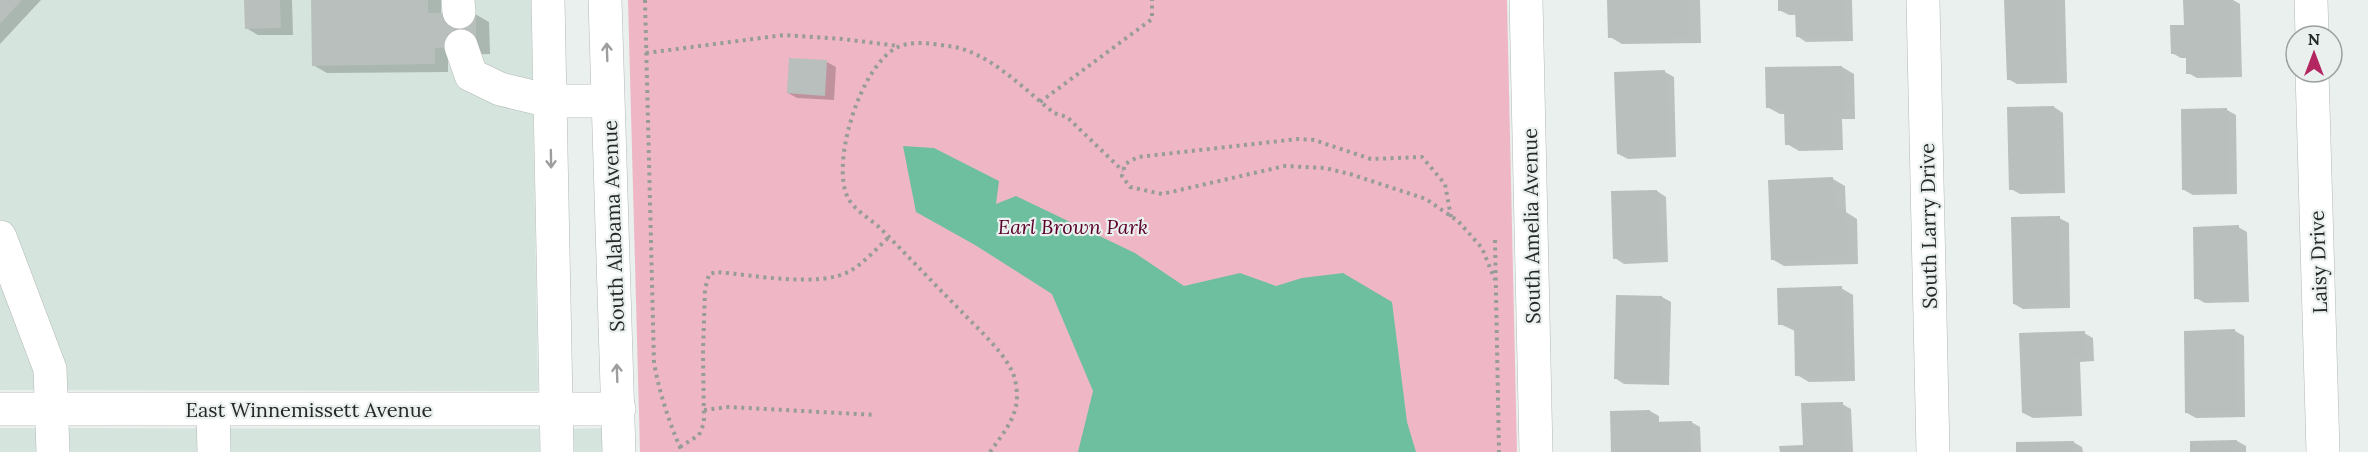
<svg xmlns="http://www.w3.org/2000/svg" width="2368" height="452" viewBox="0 0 2368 452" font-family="Lora,serif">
	<rect width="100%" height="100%" fill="#e9f0ed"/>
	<path fill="#d5e4dd" d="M 0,0 L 531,0 L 538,391 L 0,390 Z
		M 0,428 L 539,429 L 540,452 L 0,452 Z
		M 602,428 L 603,452 L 574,452 L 573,429 Z"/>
	<path fill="#efb7c6" d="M 628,0 L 1507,0 L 1517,452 L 640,452 Z"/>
	<path fill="#6dbf9f" d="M 903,146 L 934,148 L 999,181 L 996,204 L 1016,196 L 1135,253 L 1184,286 L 1240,273 L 1276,286 L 1302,278 L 1343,273 L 1392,302 L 1407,422 L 1416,452 L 1078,452 L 1093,391 L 1052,294 L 975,245 L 916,212 Z"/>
	<path fill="#0003" d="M 0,0 L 41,0 L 0,44 Z
		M 246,0 L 292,0 L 293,35 L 258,35 L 246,28 Z
		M 312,0 L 441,0 L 441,15 L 475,14 L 489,22 L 490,54 L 448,55 L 448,72 L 327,73 L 313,65 Z
		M 1609,0 L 1700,0 L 1701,43 L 1622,44 L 1610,37 Z
		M 1779,0 L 1852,0 L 1853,41 L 1806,42 L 1797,36 L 1797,15 L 1789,15 L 1779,10 Z
		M 2006,0 L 2065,0 L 2067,83 L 2017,84 L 2008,79 Z
		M 2185,0 L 2233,0 L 2240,4 L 2242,77 L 2197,78 L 2188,73 L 2187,58 L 2181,58 L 2172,53 L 2185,27 Z
		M 827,62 L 836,67 L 834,100 L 797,98 L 788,93 Z
		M 1842,67 L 1854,74 L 1855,119 L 1842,119 L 1843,150 L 1799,151 L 1787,144 L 1786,114 L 1780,114 L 1767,107 Z
		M 1665,72 L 1674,77 L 1676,157 L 1628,159 L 1618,154 Z
		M 2054,107 L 2063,113 L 2065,193 L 2020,194 L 2011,189 Z
		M 2227,110 L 2236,115 L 2237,194 L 2193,195 L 2184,190 Z
		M 1833,179 L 1845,186 L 1846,212 L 1857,219 L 1858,264 L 1784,266 L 1772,259 Z
		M 1657,191 L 1666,197 L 1668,262 L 1624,264 L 1615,258 Z
		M 2059,218 L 2069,223 L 2070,308 L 2023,309 L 2014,304 Z
		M 2238,227 L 2247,232 L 2249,302 L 2205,303 L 2196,298 Z
		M 1841,288 L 1853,295 L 1855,381 L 1809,382 L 1797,375 L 1795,331 L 1780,324 Z
		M 1617,296 L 1662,297 L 1671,302 L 1669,385 L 1624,384 L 1615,378 Z
		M 2235,331 L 2244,336 L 2245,417 L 2196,418 L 2187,413 Z
		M 2084,333 L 2093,338 L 2094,361 L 2080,362 L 2082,416 L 2033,418 L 2023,413 Z
		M 1842,404 L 1851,409 L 1853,452 L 1781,452 L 1804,446 Z
		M 1650,411 L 1659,416 L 1659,423 L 1691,422 L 1700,427 L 1701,452 L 1613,452 Z
		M 2237,441 L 2246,446 L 2246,452 L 2191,452 Z
		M 2073,442 L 2082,447 L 2083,452 L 2017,452 Z"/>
	<path fill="#b8bfbc" d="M 0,0 L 22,0 L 0,24 Z
		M 244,0 L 280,0 L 281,28 L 245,29 Z
		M 311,0 L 428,0 L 428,13 L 476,13 L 476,47 L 435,48 L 435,64 L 312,66 Z
		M 1607,0 L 1689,0 L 1689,37 L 1608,38 Z
		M 1778,0 L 1844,0 L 1845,36 L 1796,37 L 1795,10 L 1778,11 Z
		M 2004,0 L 2056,0 L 2058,78 L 2007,80 Z
		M 2183,0 L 2231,0 L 2233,72 L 2186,74 L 2186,54 L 2171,54 L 2170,25 L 2184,25 Z
		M 789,58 L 827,60 L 825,96 L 787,93 Z
		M 1842,66 L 1844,113 L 1831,113 L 1831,144 L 1785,145 L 1784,108 L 1766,108 L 1765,67 Z
		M 1665,70 L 1668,153 L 1617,154 L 1614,72 Z
		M 2054,106 L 2056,189 L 2009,190 L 2007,107 Z
		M 2227,108 L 2229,190 L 2182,190 L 2181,109 Z
		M 1833,177 L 1834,211 L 1845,210 L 1847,257 L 1771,260 L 1768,180 Z
		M 1657,190 L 1660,257 L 1613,259 L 1611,191 Z
		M 2060,216 L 2062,303 L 2013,304 L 2011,217 Z
		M 2239,225 L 2240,298 L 2194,299 L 2193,227 Z
		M 1842,286 L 1844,375 L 1795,376 L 1794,325 L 1778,325 L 1777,288 Z
		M 1616,295 L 1662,296 L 1661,380 L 1614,379 Z
		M 2235,329 L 2237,413 L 2185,413 L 2184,331 Z
		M 2085,331 L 2086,357 L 2071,357 L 2073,412 L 2022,413 L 2019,333 Z
		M 1843,402 L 1844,452 L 1780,452 L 1779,446 L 1803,445 L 1801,403 Z
		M 1650,410 L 1651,422 L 1692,421 L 1693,452 L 1611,452 L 1610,411 Z
		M 2237,440 L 2237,452 L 2190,452 L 2190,441 Z
		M 2074,441 L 2074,452 L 2016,452 L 2016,442 Z"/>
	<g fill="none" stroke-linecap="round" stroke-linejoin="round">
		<g stroke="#b3b9b6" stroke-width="34">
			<path id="minor" d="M 458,0 L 459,12
				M 548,0 L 557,452
				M 605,0 L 619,452
				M 1923,0 L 1933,452
				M 2311,0 L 2312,36
				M 461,46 L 471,75 L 500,89 L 550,101 L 608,101
				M 2312,72 L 2323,452
				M 0,237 L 50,369 L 53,452
				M 0,409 L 619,409
				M 213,409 L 214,452"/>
		</g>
		<g stroke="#b3b9b6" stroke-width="34">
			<path id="major" d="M 1526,0 L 1536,452"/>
		</g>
		<path stroke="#979c9a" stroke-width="4" stroke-dasharray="3 4.5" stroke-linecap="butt" d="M 645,0 L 654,363 C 660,395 669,422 682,452
			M 646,53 L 784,35 L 842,39 L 899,46
			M 1040,102 L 1152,19 L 1152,0
			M 1451,217 L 1445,184 L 1422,157 L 1371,159 L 1314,140 L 1298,139 L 1138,157 L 1125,164 L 1122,176 L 1130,187 L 1162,194 L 1285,166 L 1325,168 L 1350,174 L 1426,199 L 1458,221 L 1482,248 L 1495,280
			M 1495,240 L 1499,452
			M 704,410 L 729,407 L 876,415
			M 680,447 L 699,435 L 704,423 L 703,352 L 705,289 L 709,274 L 717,272 C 752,275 821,288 850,271 C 864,263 877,248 889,237
			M 990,452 C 1002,435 1017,418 1017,396 C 1017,388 1015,376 1011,369 C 999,347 978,329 961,311 C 934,284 908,256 881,229 C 871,219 855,211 848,198 C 830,163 861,64 898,47 C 913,40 932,44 948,46 C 987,50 1024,89 1054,113 L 1067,117 L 1123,171"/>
		<use href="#minor" stroke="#fff" stroke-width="33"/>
		<use href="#major" stroke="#fff" stroke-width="33"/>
	</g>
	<defs><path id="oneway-shaft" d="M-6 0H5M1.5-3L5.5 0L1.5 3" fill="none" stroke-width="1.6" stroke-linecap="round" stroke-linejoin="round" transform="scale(1.5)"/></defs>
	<g stroke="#9d9e9e">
		<use href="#oneway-shaft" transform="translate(607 52) rotate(-92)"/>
		<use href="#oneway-shaft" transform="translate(551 159) rotate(89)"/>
		<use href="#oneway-shaft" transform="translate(617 373) rotate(-92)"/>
	</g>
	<g text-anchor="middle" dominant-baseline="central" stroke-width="4.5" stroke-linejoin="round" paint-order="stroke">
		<g font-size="20" fill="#252827" stroke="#e9f0ed">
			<text transform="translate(613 226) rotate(-92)">South Alabama Avenue</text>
			<text transform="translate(1531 226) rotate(-91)">South Amelia Avenue</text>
			<text transform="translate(1928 226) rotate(-91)">South Larry Drive</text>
			<text transform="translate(2318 262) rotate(-92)">Laisy Drive</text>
			<text x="309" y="409">East Winnemissett Avenue</text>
		</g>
		<g font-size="20" font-style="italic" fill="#5c002b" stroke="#e9f0ed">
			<text x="1073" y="226">Earl Brown Park</text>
		</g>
	</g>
	<g transform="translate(2314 54)"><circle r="28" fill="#e9f0ed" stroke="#9ba09e" stroke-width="1.5"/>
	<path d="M0-4.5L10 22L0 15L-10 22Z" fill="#b32660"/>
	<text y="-9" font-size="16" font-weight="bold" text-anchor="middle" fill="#252827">N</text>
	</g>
</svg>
